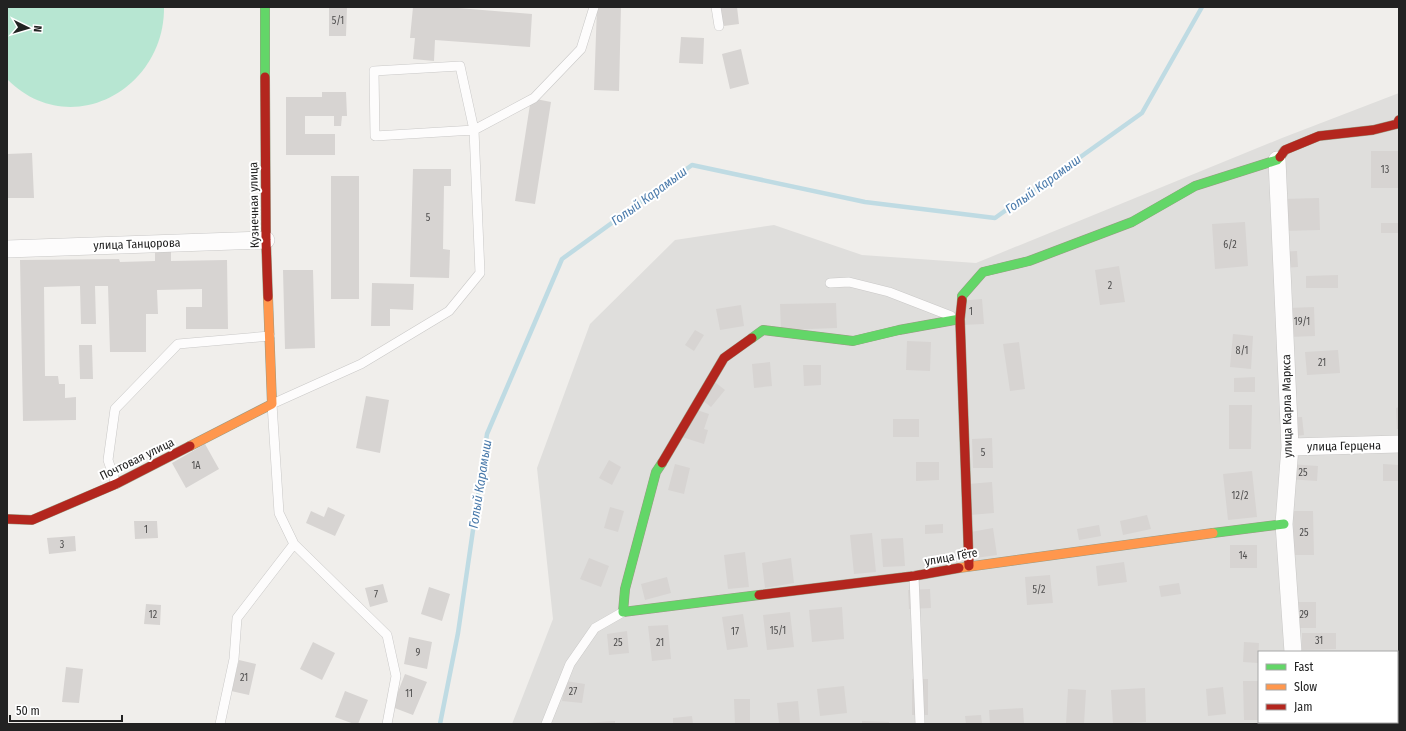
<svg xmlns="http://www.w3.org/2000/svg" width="1406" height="731" viewBox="0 0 1406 731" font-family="'Fira Sans Condensed',sans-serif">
	<rect width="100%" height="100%" fill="#f0eeeb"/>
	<path fill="#dfdedc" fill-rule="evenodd" d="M 1399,93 L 1399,724 L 512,724 L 553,619 L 537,468 L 590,324 L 675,240 L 774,225 L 862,255 L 976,263 L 1282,138 ZM 1259,652 L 1397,652 L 1397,722 L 1259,722 Z"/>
	<path fill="#b7e6d2" d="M 7,7 L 164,7 C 165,90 69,142 7,79 Z"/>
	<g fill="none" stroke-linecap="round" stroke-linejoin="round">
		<path stroke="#bfdbe3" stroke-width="4.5" d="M 440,724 L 458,633 L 487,434 L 562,259 L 692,165 L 865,202 L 995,218 L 1142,113 L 1202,7"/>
	</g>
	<path fill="#d7d4d2" d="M 329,7 L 347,7 L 346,36 L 329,36 Z
		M 413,7 L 446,7 L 532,14 L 530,47 L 435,40 L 434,61 L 413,59 L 415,38 L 410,38 Z
		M 597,7 L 621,7 L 619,91 L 594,90 Z
		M 713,7 L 737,7 L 739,24 L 716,27 Z
		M 681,37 L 704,38 L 703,64 L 679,63 Z
		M 741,49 L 749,84 L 730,89 L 722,54 Z
		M 322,92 L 346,92 L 347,116 L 342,116 L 341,126 L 334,126 L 334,116 L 305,116 L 305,134 L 335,134 L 335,155 L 286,155 L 286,97 L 322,97 Z
		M 531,98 L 551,102 L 535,204 L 515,201 Z
		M 1371,151 L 1398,151 L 1398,188 L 1371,188 Z
		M 32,153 L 34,198 L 7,198 L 7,154 Z
		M 413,169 L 451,169 L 451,186 L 444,186 L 443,249 L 450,250 L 449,278 L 410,277 Z
		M 331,176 L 359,176 L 359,299 L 331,299 Z
		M 1319,198 L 1320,230 L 1283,231 L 1282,199 Z
		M 1245,222 L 1248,266 L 1215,269 L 1212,224 Z
		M 1381,223 L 1399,223 L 1399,233 L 1381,233 Z
		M 1297,251 L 1298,267 L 1281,268 L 1280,252 Z
		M 155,252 L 171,252 L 171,261 L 227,260 L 228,329 L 186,329 L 186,307 L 202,307 L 202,289 L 157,290 L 158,314 L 146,314 L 146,352 L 110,352 L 108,286 L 95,286 L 96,324 L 81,324 L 80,286 L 44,287 L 45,376 L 58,376 L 59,384 L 65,384 L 65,398 L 76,397 L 76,420 L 23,421 L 20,260 L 119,259 L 120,262 L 155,261 Z
		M 1119,266 L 1125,302 L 1100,305 L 1095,270 Z
		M 283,270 L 313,270 L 315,348 L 285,349 Z
		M 1338,275 L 1338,288 L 1306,288 L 1306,276 Z
		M 372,283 L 414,284 L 413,310 L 390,309 L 390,326 L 371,326 Z
		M 982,299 L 984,324 L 960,325 L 958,301 Z
		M 836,303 L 837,328 L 781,330 L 780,304 Z
		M 741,305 L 744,326 L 720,330 L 716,309 Z
		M 1314,307 L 1315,336 L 1289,337 L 1288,308 Z
		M 695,330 L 704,335 L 694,351 L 685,345 Z
		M 1233,334 L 1253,336 L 1251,369 L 1230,367 Z
		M 907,341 L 931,342 L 930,371 L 906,370 Z
		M 1019,342 L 1025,389 L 1010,391 L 1003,344 Z
		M 79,345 L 92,345 L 93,379 L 80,379 Z
		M 1338,350 L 1340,373 L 1307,375 L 1305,352 Z
		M 770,362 L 772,386 L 754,388 L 752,364 Z
		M 803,365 L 821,365 L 821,385 L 804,386 Z
		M 1255,377 L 1255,392 L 1234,392 L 1234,378 Z
		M 712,380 L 725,390 L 711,407 L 698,397 Z
		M 366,396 L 389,400 L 380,453 L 356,448 Z
		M 1229,405 L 1252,405 L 1251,449 L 1229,449 Z
		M 1399,407 L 1399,429 L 1397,429 L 1396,408 Z
		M 691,408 L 709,414 L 704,429 L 708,430 L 704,444 L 682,437 Z
		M 1302,417 L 1304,435 L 1287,437 L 1285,418 Z
		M 893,419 L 919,419 L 919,437 L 893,437 Z
		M 992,438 L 993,468 L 973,468 L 972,439 Z
		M 205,444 L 219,469 L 186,488 L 172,463 Z
		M 609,460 L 621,467 L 612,485 L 599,478 Z
		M 916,462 L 939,462 L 939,480 L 916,481 Z
		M 675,464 L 690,468 L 684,494 L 668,490 Z
		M 1289,464 L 1318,466 L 1317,481 L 1288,479 Z
		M 1383,464 L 1399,465 L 1399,481 L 1383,481 Z
		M 1252,471 L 1257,517 L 1228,520 L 1223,474 Z
		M 992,482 L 994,513 L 970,515 L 968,484 Z
		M 328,507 L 345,515 L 335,536 L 306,523 L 311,511 L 324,517 Z
		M 610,507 L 624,511 L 618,532 L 604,528 Z
		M 1293,511 L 1313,511 L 1314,555 L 1294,555 Z
		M 1147,515 L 1151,529 L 1123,535 L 1120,521 Z
		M 134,521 L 157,521 L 158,538 L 135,539 Z
		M 943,524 L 943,533 L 925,534 L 925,525 Z
		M 1099,525 L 1101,536 L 1079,540 L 1077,529 Z
		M 993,528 L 997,555 L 975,558 L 971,532 Z
		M 872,533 L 876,572 L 854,574 L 850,535 Z
		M 75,536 L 76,551 L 49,554 L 47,538 Z
		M 903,538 L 905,566 L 883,567 L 881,539 Z
		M 1230,545 L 1257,545 L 1257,568 L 1230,568 Z
		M 745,552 L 749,587 L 728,589 L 724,555 Z
		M 589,558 L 609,566 L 601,587 L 580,579 Z
		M 791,558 L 794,583 L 765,588 L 762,563 Z
		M 1124,562 L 1127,582 L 1098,586 L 1096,566 Z
		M 1050,575 L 1053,603 L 1027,605 L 1025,577 Z
		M 667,577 L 671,593 L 645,600 L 641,584 Z
		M 1179,583 L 1181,594 L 1161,597 L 1159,586 Z
		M 383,584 L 388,602 L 370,607 L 365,588 Z
		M 429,587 L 450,594 L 442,621 L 421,614 Z
		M 930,589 L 931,608 L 909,609 L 908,590 Z
		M 1292,602 L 1316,602 L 1316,628 L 1293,628 Z
		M 146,604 L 161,605 L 160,625 L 144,624 Z
		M 842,607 L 844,639 L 812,642 L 809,610 Z
		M 790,612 L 794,647 L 767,650 L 763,615 Z
		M 743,614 L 748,647 L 727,650 L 722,617 Z
		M 668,625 L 671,659 L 652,661 L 648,626 Z
		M 627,631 L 629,653 L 609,655 L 607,634 Z
		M 1302,633 L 1336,633 L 1336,649 L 1302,650 Z
		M 409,637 L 432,642 L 427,669 L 404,664 Z
		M 313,642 L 335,653 L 322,680 L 300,669 Z
		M 1244,642 L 1259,643 L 1258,663 L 1243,662 Z
		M 239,660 L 256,664 L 249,695 L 231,691 Z
		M 66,667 L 83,669 L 79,703 L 62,702 Z
		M 405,674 L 427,682 L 413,715 L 392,707 Z
		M 912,679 L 928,679 L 928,715 L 912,715 Z
		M 565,681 L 585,684 L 582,703 L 562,701 Z
		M 1243,681 L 1259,681 L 1259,720 L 1244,720 Z
		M 844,686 L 847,713 L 820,716 L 817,689 Z
		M 1223,687 L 1226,714 L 1208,716 L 1206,689 Z
		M 1145,688 L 1146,722 L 1113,724 L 1111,690 Z
		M 1068,689 L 1086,690 L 1084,724 L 1066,724 Z
		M 345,691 L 368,700 L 358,724 L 354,724 L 335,717 Z
		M 734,699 L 750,699 L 750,724 L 735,724 Z
		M 798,701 L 800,724 L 779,724 L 777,703 Z
		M 1023,708 L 1024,724 L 990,724 L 989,710 Z
		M 981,715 L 982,724 L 966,724 L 965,716 Z
		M 692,716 L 693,724 L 673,724 L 673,718 Z
		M 615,721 L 615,724 L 586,724 L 586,723 Z
		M 862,721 L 889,722 L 889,724 L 862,724 Z"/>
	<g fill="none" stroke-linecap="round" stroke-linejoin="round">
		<g stroke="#c9c8c7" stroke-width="10">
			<path id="lane" d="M 716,7 L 719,26
				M 460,66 L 474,130 L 375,136 L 374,71 Z
				M 830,283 L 849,282 L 889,292 L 951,316
				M 116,484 L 108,460 L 115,409 L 178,344 L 270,336
				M 294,544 L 387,635 L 396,676 L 387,724
				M 914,576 L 920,724
				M 220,724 L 234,659 L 237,618 L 294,544 L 279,513 L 272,404 L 361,364 L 449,311 L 480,273 L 474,130 L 534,98 L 581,49 L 594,7
				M 546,724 L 570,664 L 595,628 L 623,612"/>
		</g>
		<g stroke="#c9c8c7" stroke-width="18">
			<path id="street" d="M 1277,160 L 1290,447 L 1284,524 L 1293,652
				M 7,249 L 266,240
				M 1290,447 L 1399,444
				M 1291,724 L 1292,722"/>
		</g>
		<g stroke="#999a82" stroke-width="10">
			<path id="fast" d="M 265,7 L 265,77
				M 962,300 L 962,296 L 983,272 L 1029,261 L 1132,222 L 1195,186 L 1277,160 L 1280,157
				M 752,338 L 763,330 L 853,341 L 899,330 L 960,319
				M 662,463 L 656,472 L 625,589 L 623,612 L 759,595
				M 1213,533 L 1284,524"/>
		</g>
		<g stroke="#999a82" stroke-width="10">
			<path id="slow" d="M 190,446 L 272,404 L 268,297
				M 959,568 L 1213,533"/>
		</g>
		<g stroke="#999a82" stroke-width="10">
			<path id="jam" d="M 265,77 L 266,240 L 268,297
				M 1280,157 L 1285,150 L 1319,136 L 1373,130 L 1397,124 L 1399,120
				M 962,300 L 960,319 L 969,566
				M 662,463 L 724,358 L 752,338
				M 7,519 L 32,520 L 116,484 L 190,446
				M 759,595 L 914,576 L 959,568"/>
		</g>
		<use href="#lane" stroke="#fdfcfc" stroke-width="9"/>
		<use href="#street" stroke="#fdfcfc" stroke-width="17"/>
		<use href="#fast" stroke="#63d668" stroke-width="9"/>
		<use href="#slow" stroke="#ff974d" stroke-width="9"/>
		<use href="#jam" stroke="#b3261e" stroke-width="9"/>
	</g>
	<g text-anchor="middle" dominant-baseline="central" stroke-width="4" stroke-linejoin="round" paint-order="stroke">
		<g font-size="10" fill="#4f4e4e">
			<text x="338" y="21">5/1</text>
			<text x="1385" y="170">13</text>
			<text x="428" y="218">5</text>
			<text x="1230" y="245">6/2</text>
			<text x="1110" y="286">2</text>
			<text x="971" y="312">1</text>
			<text x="1302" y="322">19/1</text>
			<text x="1242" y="351">8/1</text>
			<text x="1322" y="363">21</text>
			<text x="983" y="453">5</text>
			<text x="196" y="466">1А</text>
			<text x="1303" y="473">25</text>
			<text x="1240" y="496">12/2</text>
			<text x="146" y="530">1</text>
			<text x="1304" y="533">25</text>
			<text x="62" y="545">3</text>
			<text x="1243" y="556">14</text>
			<text x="1039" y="590">5/2</text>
			<text x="376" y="595">7</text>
			<text x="153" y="615">12</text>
			<text x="1304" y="615">29</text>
			<text x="778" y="631">15/1</text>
			<text x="735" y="632">17</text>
			<text x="1319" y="641">31</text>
			<text x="618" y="643">25</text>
			<text x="660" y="643">21</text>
			<text x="418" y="653">9</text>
			<text x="244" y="678">21</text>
			<text x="573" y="692">27</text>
			<text x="409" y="694">11</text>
		</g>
		<g font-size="12" fill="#222" stroke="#fff">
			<text transform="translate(254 205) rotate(-91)">Кузнечная улица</text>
			<text transform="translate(137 244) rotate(-2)">улица Танцорова</text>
			<text transform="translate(1287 406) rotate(-91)">улица Карла Маркса</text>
			<text transform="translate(1344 446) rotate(-1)">улица Герцена</text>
			<text transform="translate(137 459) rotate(-26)">Почтовая улица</text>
			<text transform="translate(951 557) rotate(-10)">улица Гёте</text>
		</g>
		<g font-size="13" font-style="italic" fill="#4a7aab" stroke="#fff">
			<text transform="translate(1043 184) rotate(-36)">Голый Карамыш</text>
			<text transform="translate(649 196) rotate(-36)">Голый Карамыш</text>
			<text transform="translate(480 484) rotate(-81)">Голый Карамыш</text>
		</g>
	</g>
	<rect width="1406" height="731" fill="none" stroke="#222222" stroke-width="16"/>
	<rect x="1258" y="651" width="140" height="72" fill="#ffffff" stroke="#a7a7a7"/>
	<rect x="1266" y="664" width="20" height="6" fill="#63d668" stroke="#a7a7a7"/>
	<text x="1294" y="671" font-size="12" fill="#222222">Fast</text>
	<rect x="1266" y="684" width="20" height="6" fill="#ff974d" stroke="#a7a7a7"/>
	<text x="1294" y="691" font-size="12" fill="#222222">Slow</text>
	<rect x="1266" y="704" width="20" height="6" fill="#b3261e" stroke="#a7a7a7"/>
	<text x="1294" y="711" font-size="12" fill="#222222">Jam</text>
	<g transform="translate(28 28) rotate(95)" stroke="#ffffff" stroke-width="3" paint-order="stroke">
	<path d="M0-3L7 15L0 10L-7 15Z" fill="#222222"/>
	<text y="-6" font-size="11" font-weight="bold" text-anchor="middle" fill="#222222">N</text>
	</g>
	<path d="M10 715v6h112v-6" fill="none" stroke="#222222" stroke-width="2"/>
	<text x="16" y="715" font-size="12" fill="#222222" stroke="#ffffff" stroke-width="3" paint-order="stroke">50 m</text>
</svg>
